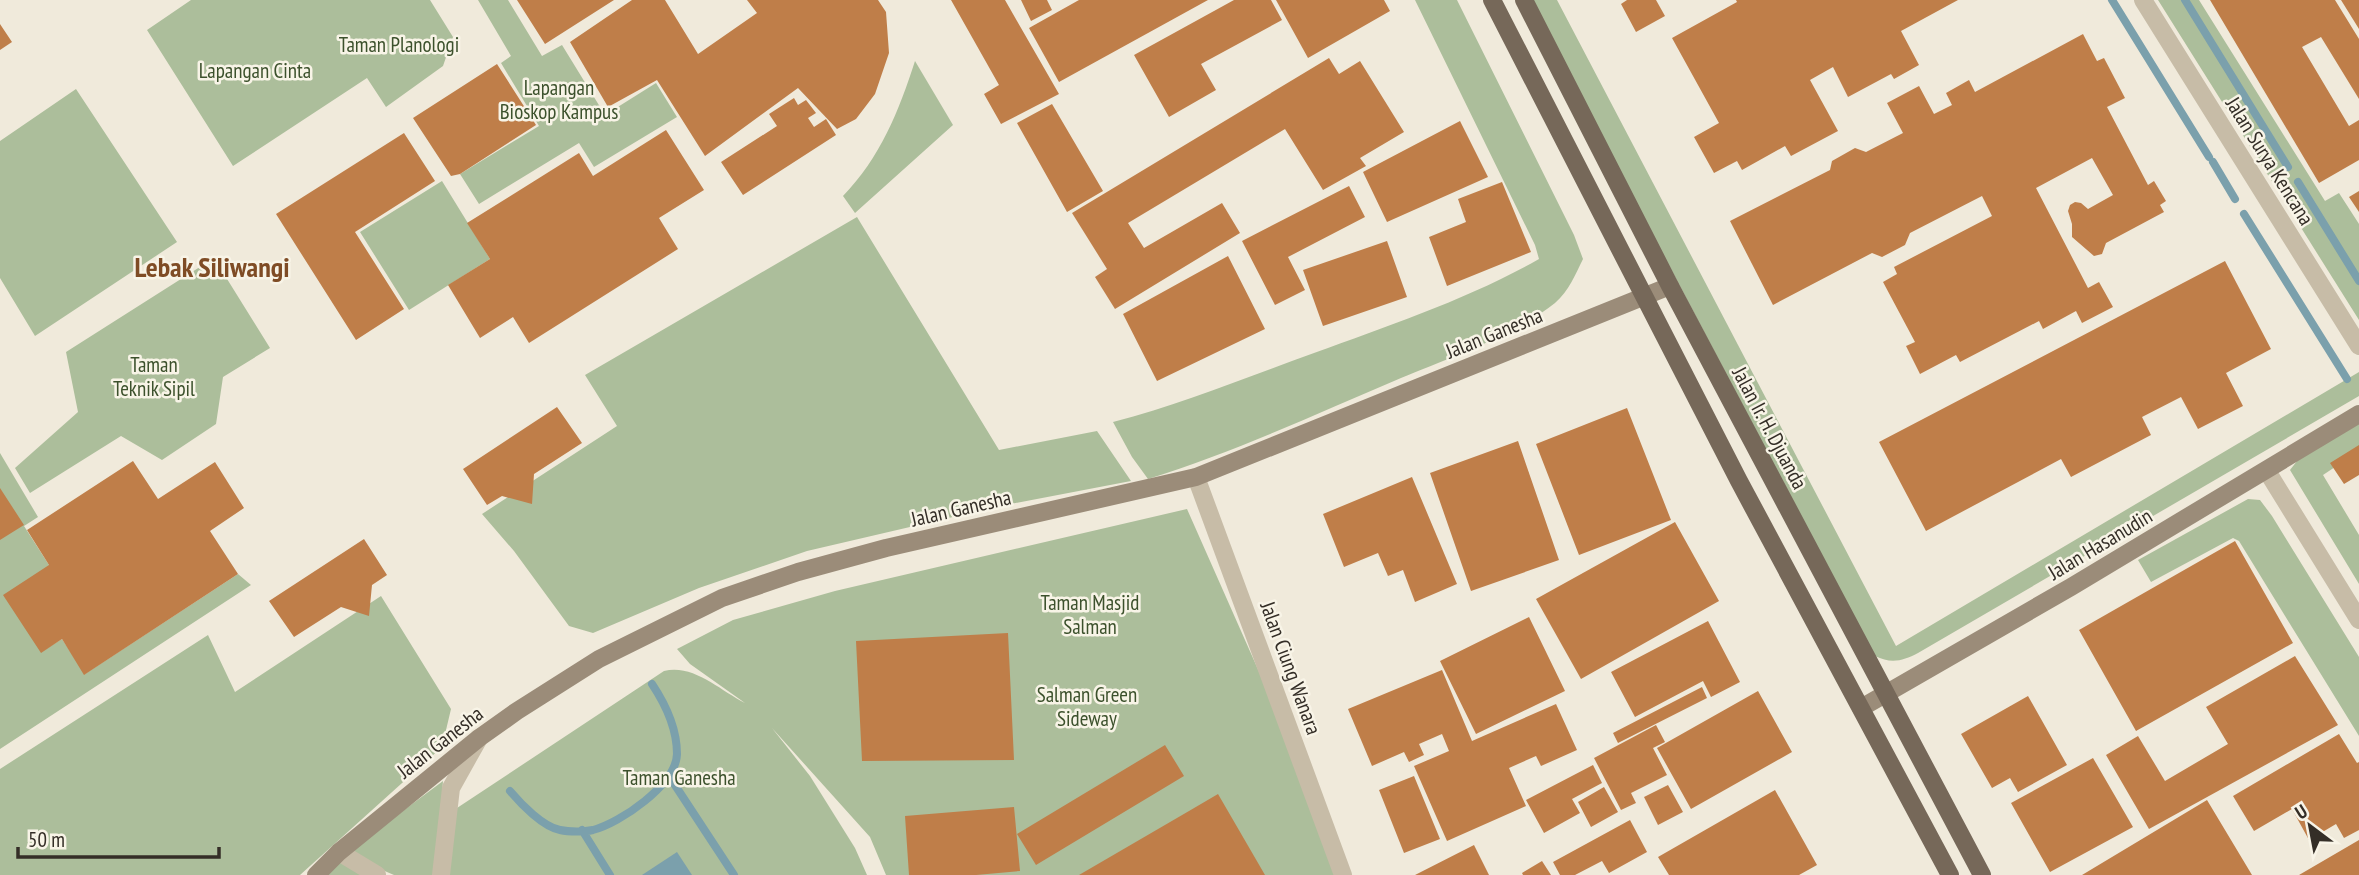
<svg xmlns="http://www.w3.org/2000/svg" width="2359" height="875" viewBox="0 0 2359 875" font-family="'PT Sans Narrow',sans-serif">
	<rect width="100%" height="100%" fill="#f0eadb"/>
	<path fill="#acbe9b" d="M 191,0 L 430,0 L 453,37 L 443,66 L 386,107 L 367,78 L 233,166 L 147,30 Z
		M 478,0 L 508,0 L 542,56 L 562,45 L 605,115 L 656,83 L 677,117 L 594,167 L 579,143 L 479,204 L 460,174 L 539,126 L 501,63 L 511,56 Z
		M 1415,0 L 1457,0 L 1574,235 L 1583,259 C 1575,275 1569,291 1555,303 C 1517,334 1447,359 1401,378 C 1318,413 1235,452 1148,479 L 1132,457 L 1113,422 C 1182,404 1247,377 1314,353 C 1390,325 1468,299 1539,259 L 1535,245 Z
		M 1529,0 L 1557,0 L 1896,646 L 2359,372 L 2359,396 L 1918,653 C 1903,661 1891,664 1875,656 Z
		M 2158,0 L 2199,0 L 2325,201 L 2339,193 L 2359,224 L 2359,320 Z
		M 915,61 L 953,125 L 855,213 L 843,196 C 880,158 899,111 915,61 Z
		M 76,89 L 177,242 L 35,336 L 0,278 L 0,141 Z
		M 442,181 L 490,259 L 409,310 L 360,232 Z
		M 857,217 L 999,450 L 1097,431 L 1131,481 L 1000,506 L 807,551 L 699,588 L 593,633 L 569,626 L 514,551 L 482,514 L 617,426 L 585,375 Z
		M 214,258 L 270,348 L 223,377 L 216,424 L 162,460 L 121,436 L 30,493 L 15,468 L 78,412 L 66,352 Z
		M 2359,421 L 2359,451 L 2323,475 L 2359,535 L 2359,584 L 2290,470 L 2297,461 Z
		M 0,453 L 38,517 L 24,526 L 49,565 L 41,652 L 62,639 L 85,674 L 238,574 L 251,585 L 0,749 Z
		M 2248,499 L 2260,500 L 2272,516 L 2359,657 L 2359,736 L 2239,541 L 2233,538 L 2151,582 L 2138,560 Z
		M 1187,509 L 1315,798 L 1344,875 L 886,875 L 870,837 L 772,728 L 810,776 L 855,848 L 867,875 L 445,875 L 457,808 L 664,671 C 694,664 719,690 745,703 L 690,664 L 677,649 L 733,620 L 835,591 Z
		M 381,596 L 451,709 L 442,747 L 300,875 L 0,875 L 0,769 L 208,635 L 235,692 Z
		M 443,781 L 436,875 L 394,875 L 345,854 Z
		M 339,856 L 368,875 L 322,875 Z"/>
	<path fill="#7ba0ac" d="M 677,852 L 692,875 L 642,875 Z"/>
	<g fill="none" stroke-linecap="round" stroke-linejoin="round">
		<path stroke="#7ba0ac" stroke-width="8" d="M 2112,0 L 2209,157
			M 2185,0 L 2288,167
			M 2213,162 L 2235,199
			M 2298,182 L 2359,281
			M 2244,214 L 2347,379
			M 669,776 L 734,875
			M 510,791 C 521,804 543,827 560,830 C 569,832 584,832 593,830 C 620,823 676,785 677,754 C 677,728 666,705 652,684
			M 582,830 L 610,875"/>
	</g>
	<path fill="#bf7e49" d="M 517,0 L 614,0 L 545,44 Z
		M 632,0 L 665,0 L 698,54 L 757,13 L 747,0 L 878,0 L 886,12 L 889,53 L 875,94 L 856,119 L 837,129 L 798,88 L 705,156 L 657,80 L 608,107 L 570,42 Z
		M 951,0 L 1005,0 L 1059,94 L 1001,124 L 984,94 L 999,85 Z
		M 1021,0 L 1047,0 L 1052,10 L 1031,21 Z
		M 1079,0 L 1208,0 L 1059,82 L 1029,28 Z
		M 1234,0 L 1271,0 L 1282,20 L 1201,64 L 1216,90 L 1169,117 L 1134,55 Z
		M 1276,0 L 1384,0 L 1390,11 L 1308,58 Z
		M 1627,0 L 1656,0 L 1665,16 L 1636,32 L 1621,4 Z
		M 1736,0 L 1958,0 L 1901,31 L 1919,65 L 1894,79 L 1891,74 L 1848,97 L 1833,67 L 1810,80 L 1838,131 L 1791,156 L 1785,146 L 1742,170 L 1737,161 L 1714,173 L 1694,137 L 1719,123 L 1672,38 L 1737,2 Z
		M 2210,0 L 2335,0 L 2359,39 L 2359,99 L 2321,37 L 2302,47 L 2349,126 L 2359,120 L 2359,160 L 2319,183 Z
		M 2341,0 L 2359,0 L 2359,29 Z
		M 0,24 L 12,42 L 0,50 Z
		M 2083,34 L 2097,61 L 2104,58 L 2125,98 L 2107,107 L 2148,185 L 2154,181 L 2166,201 L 2160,205 L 2164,212 L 2106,243 L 2102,254 L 2094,256 L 2072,237 L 2072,224 L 2068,211 L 2070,205 L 2075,202 L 2081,203 L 2088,209 L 2113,195 L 2092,158 L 2036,188 L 2088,288 L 2099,282 L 2113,307 L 2082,323 L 2076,311 L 2043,329 L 2039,321 L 1960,362 L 1956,355 L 1920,374 L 1906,346 L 1915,342 L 1883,282 L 1897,274 L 1894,267 L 1992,216 L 1982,196 L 1910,233 L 1905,245 L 1882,257 L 1872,253 L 1773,305 L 1730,221 L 1830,170 L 1832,161 L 1855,148 L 1866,152 L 1903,133 L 1887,103 L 1919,86 L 1934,114 L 1952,105 L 1946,93 L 1969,80 L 1975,92 Z
		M 1329,58 L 1339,74 L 1360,61 L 1404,132 L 1360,158 L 1366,166 L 1323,190 L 1285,129 L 1128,223 L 1144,248 L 1222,203 L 1240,233 L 1115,309 L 1095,277 L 1107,269 L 1072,213 Z
		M 497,64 L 536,125 L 460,174 L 451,176 L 413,118 Z
		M 794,98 L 798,105 L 806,100 L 816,113 L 808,118 L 814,127 L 826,119 L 836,135 L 743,195 L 721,162 L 777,126 L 769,114 Z
		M 1052,104 L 1103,191 L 1067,212 L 1017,123 Z
		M 1460,121 L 1488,177 L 1387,222 L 1363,172 Z
		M 666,130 L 704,190 L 659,218 L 678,249 L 529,343 L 513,317 L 480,338 L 448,285 L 490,259 L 467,223 L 579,153 L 593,176 Z
		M 404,133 L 435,181 L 355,232 L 404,309 L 356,340 L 276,214 Z
		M 1502,182 L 1531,252 L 1447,286 L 1429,237 L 1466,222 L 1458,199 Z
		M 1349,186 L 1365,217 L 1288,257 L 1305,290 L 1275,305 L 1242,241 Z
		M 2359,191 L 2359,212 L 2349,197 Z
		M 1387,241 L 1407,297 L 1323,326 L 1303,270 Z
		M 1228,256 L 1265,329 L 1157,381 L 1123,314 Z
		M 2225,261 L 2271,349 L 2226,373 L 2243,406 L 2198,429 L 2181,397 L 2142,417 L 2151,435 L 2071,477 L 2061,459 L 1926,531 L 1879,442 Z
		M 557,407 L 582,443 L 534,474 L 532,504 L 502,496 L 487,505 L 463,469 Z
		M 1627,408 L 1671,520 L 1579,555 L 1536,444 Z
		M 1518,441 L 1559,560 L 1471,591 L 1430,473 Z
		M 2359,445 L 2359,475 L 2344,484 L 2330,463 Z
		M 133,461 L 158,499 L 215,462 L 244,508 L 210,531 L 238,574 L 84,675 L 62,639 L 41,653 L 3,595 L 49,565 L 27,530 Z
		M 1412,477 L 1457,584 L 1415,602 L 1403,570 L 1388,576 L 1378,553 L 1344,567 L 1323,514 Z
		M 0,488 L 24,525 L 0,540 Z
		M 1675,522 L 1719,601 L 1581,679 L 1536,599 Z
		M 364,539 L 387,575 L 372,585 L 369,616 L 341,607 L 294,637 L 269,601 Z
		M 2235,541 L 2293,643 L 2136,731 L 2079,630 Z
		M 1529,617 L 1565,691 L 1476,734 L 1440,661 Z
		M 1708,621 L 1740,682 L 1711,697 L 1703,681 L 1635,717 L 1611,672 Z
		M 1008,633 L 1014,760 L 862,761 L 856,641 Z
		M 2295,656 L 2338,725 L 2149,829 L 2106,755 L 2138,736 L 2165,781 L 2228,744 L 2206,707 Z
		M 1442,670 L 1472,741 L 1556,704 L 1577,750 L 1541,766 L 1536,756 L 1509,768 L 1526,806 L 1447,841 L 1414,766 L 1449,751 L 1442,734 L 1419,744 L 1424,755 L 1409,762 L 1404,752 L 1372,766 L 1348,709 Z
		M 1702,687 L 1707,698 L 1618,743 L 1613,733 Z
		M 1758,691 L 1792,752 L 1691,809 L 1657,748 Z
		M 2028,696 L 2067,765 L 2018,792 L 2010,778 L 1992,788 L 1961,734 Z
		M 1656,725 L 1665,742 L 1653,748 L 1667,775 L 1631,793 L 1636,803 L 1621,810 L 1594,758 Z
		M 2339,734 L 2357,763 L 2359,762 L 2359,830 L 2344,838 L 2336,824 L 2309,840 L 2292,809 L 2254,831 L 2233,796 Z
		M 1165,745 L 1184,776 L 1036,865 L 1017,834 Z
		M 2093,758 L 2133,827 L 2050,872 L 2011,803 Z
		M 1593,765 L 1602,783 L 1572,799 L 1580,813 L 1544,833 L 1526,800 Z
		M 1414,776 L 1440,839 L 1404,853 L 1379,790 Z
		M 1668,785 L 1683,812 L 1658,825 L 1644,797 Z
		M 1604,787 L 1618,812 L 1591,827 L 1578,802 Z
		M 1775,790 L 1817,865 L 1799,875 L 1669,875 L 1658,857 Z
		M 1218,794 L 1265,875 L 1079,875 L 1189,811 Z
		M 2207,800 L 2252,875 L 2082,875 Z
		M 1014,807 L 1020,871 L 976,875 L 909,875 L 905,816 Z
		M 1630,820 L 1647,852 L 1609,873 L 1602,861 L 1575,875 L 1560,875 L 1553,862 Z
		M 2359,840 L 2359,875 L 2299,875 Z
		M 1474,845 L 1489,875 L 1415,875 Z
		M 1542,861 L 1551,875 L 1523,875 L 1522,873 Z"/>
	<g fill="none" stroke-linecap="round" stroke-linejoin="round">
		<path stroke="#c7bca7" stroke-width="18" d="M 2143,0 L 2359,346
			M 2267,471 L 2359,620
			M 1196,477 L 1343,875
			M 339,852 L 377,875
			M 441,875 L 451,788 L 479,738"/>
		<path stroke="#9b8c79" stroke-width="18" d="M 1861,708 L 2071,587 L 2359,414
			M 316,875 L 339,852 L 479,738 L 517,711 L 599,659 L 722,598 L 798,572 L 886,548 L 1196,477 L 1670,286"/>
		<path stroke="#766859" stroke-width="18" d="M 1492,0 L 1739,481 L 1950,875
			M 1524,0 L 1670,286 L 1982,875"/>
	</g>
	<g text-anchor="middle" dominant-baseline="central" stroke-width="5" stroke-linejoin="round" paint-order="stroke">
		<g font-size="21" fill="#3c512c" stroke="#f8f4e7">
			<text x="399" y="44">Taman Planologi</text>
			<text x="255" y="70">Lapangan Cinta</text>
			<text x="559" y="87">Lapangan<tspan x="559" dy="24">Bioskop Kampus</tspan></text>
			<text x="154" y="364">Taman<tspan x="154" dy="24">Teknik Sipil</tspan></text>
			<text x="1090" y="602">Taman Masjid<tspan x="1090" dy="24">Salman</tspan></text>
			<text x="1087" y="694">Salman Green<tspan x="1087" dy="24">Sideway</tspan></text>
			<text x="679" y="777">Taman Ganesha</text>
		</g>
		<g font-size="21" fill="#342e27" stroke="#f8f4e7">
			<text transform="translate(2270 161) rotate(58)">Jalan Surya Kencana</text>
			<text transform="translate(1494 333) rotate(-22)">Jalan Ganesha</text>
			<text transform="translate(1770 428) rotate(62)">Jalan Ir. H. Djuanda</text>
			<text transform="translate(961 508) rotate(-13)">Jalan Ganesha</text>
			<text transform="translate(2100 544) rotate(-31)">Jalan Hasanudin</text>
			<text transform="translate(1291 668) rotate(70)">Jalan Ciung Wanara</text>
			<text transform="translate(440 742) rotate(-38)">Jalan Ganesha</text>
		</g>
		<g font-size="28" font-weight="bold" fill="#7f4c25" stroke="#f8f4e7">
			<text x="212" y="266">Lebak Siliwangi</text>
		</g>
	</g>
	<g transform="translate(2310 826) rotate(328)" stroke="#f8f4e7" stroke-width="5" paint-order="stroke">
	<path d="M0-5L12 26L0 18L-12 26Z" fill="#342e27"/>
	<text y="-10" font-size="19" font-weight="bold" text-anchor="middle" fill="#342e27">U</text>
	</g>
	<path d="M18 847v10h201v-10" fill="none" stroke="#342e27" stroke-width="3.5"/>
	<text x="28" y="847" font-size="21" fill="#342e27" stroke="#f8f4e7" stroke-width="5" paint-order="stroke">50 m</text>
</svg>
